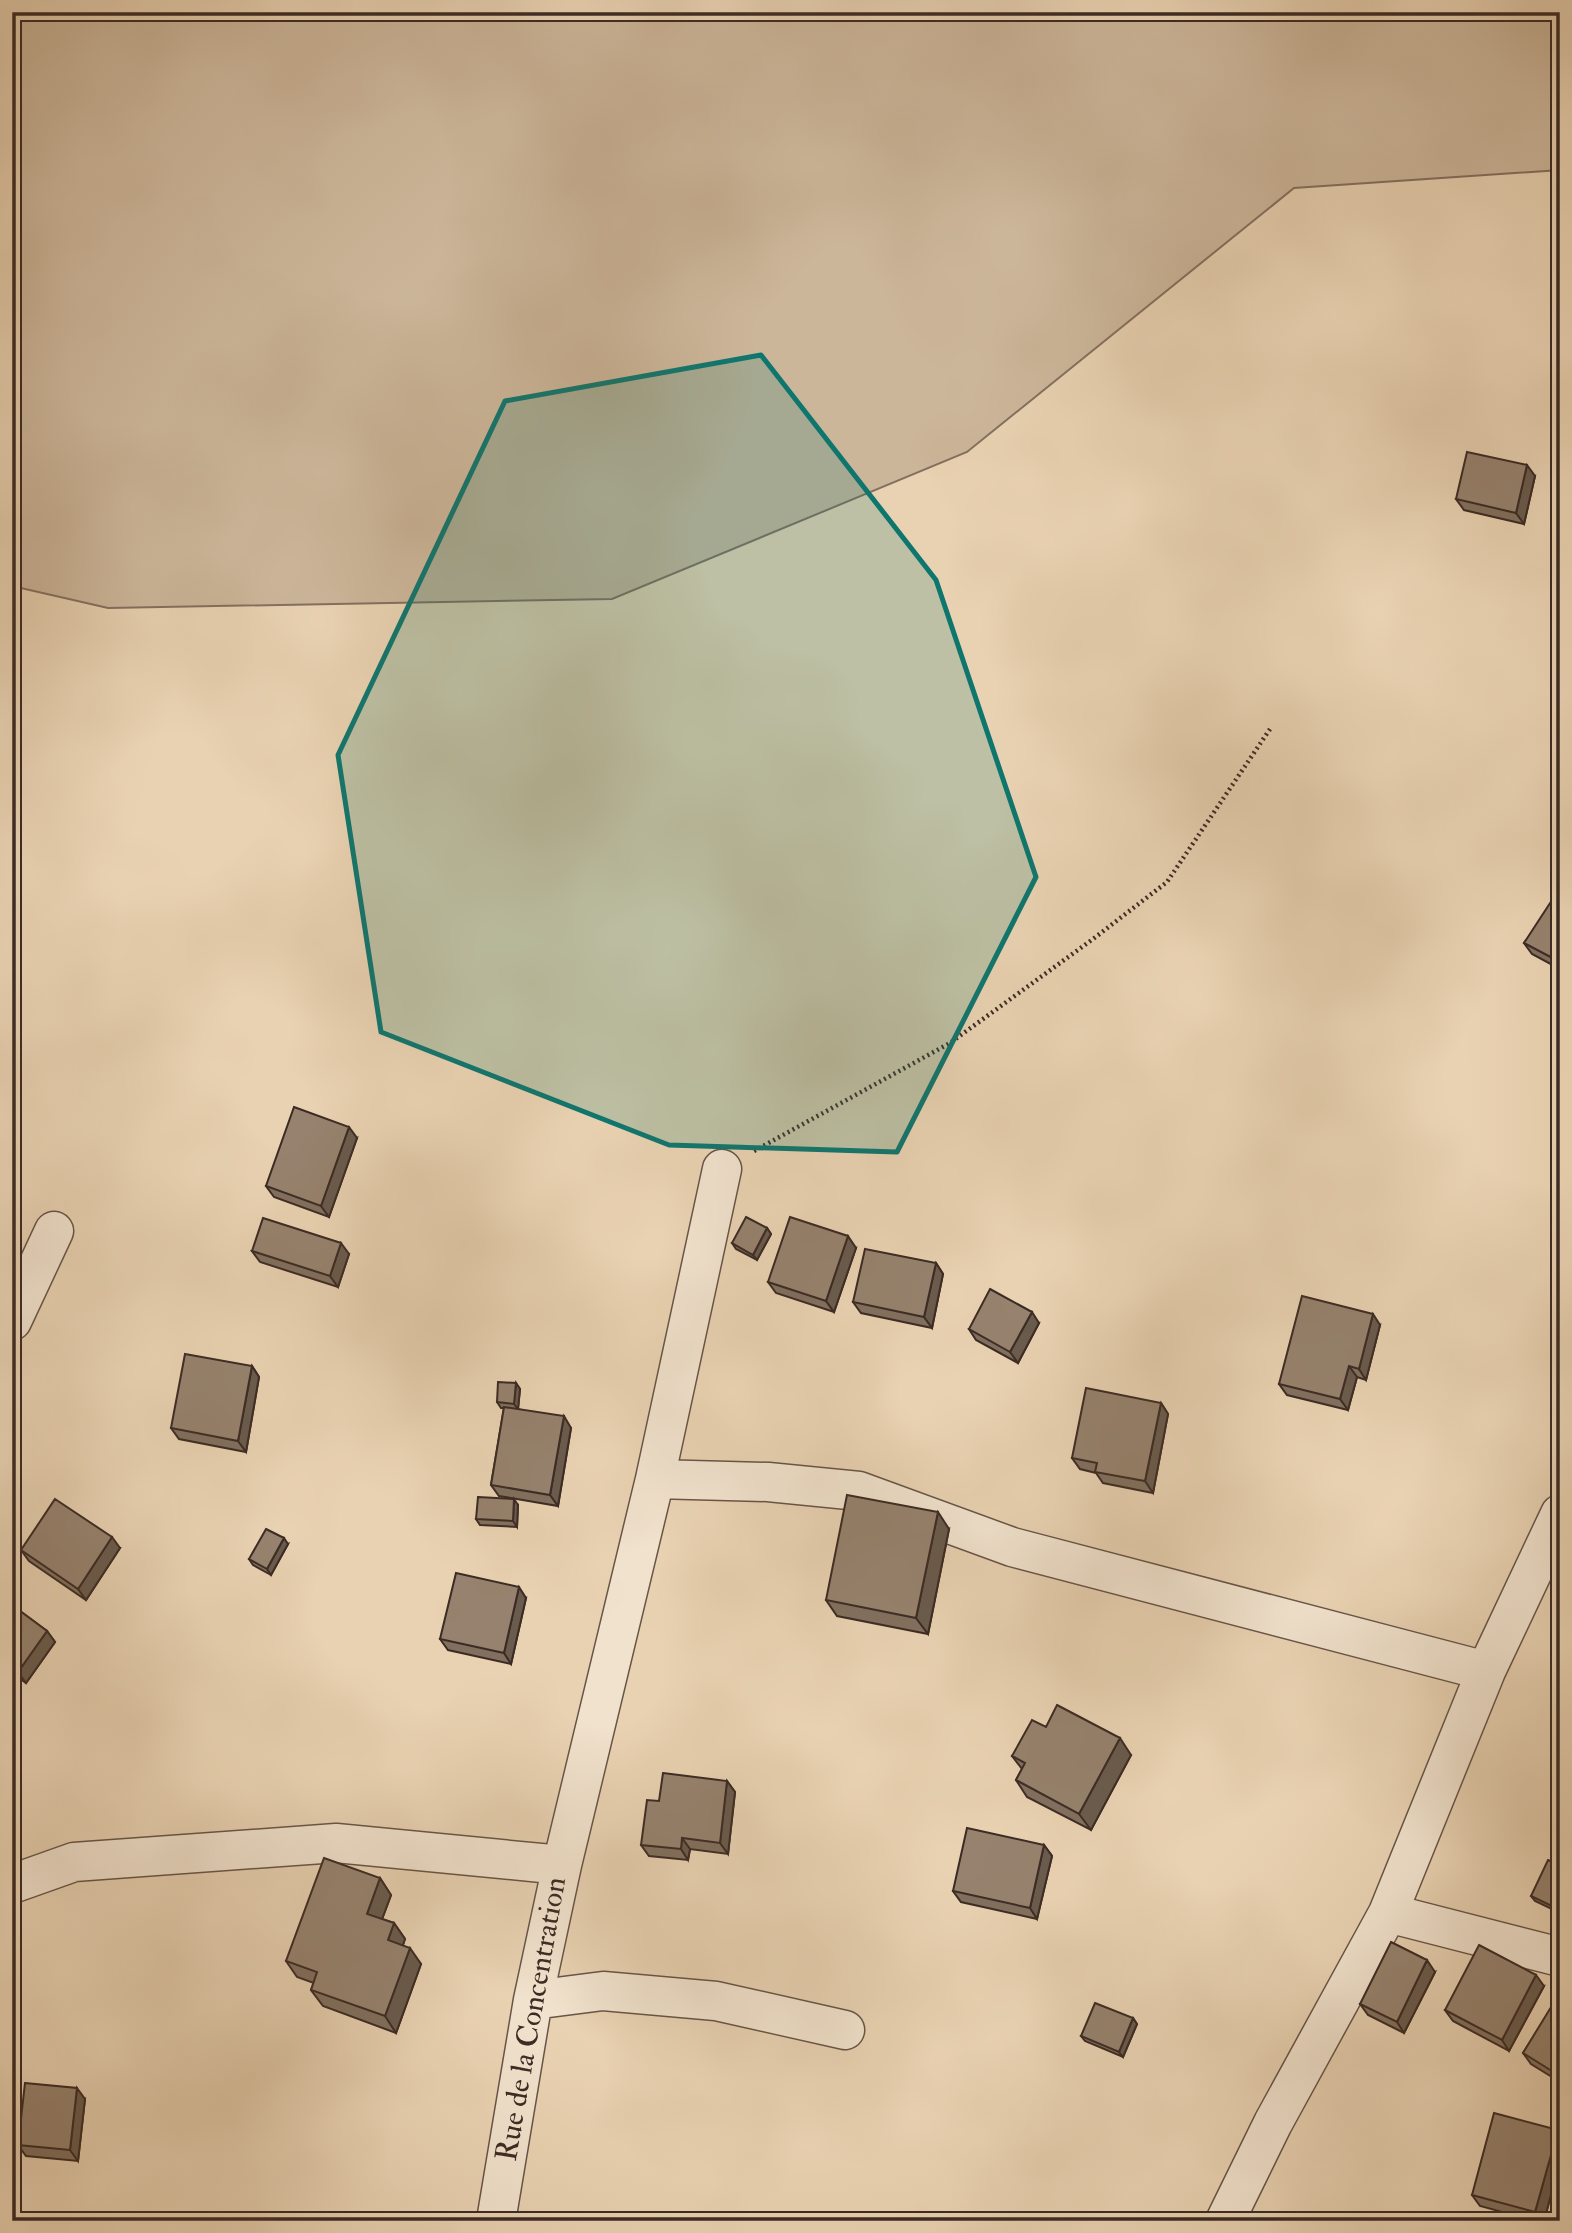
<svg xmlns="http://www.w3.org/2000/svg" width="1572" height="2233" viewBox="0 0 1572 2233" font-family="'IM FELL Double Pica',serif">
	<rect width="100%" height="100%" fill="#e9d2b2"/>
	<filter id="stains"><feTurbulence type="fractalNoise" baseFrequency=".00286" numOctaves="4"/><feColorMatrix values="0 0 0 0 .2 0 0 0 0 .09 0 0 0 0 .02 0 0 0 .5 -.17"/></filter>
	<radialGradient id="worn" r=".72"><stop offset=".6" stop-color="#630" stop-opacity="0"/><stop offset="1" stop-color="#630" stop-opacity=".3"/></radialGradient>
	<path fill="#ccb69a" stroke="#847060" stroke-width="2" d="M 12,12 L 1560,12 L 1560,170 L 1294,188 L 967,452 L 612,599 L 108,608 L 12,586 Z"/>
	<g fill="none" stroke-linecap="round" stroke-linejoin="round">
		<g stroke="#675548" stroke-width="41">
			<path id="minor" d="M 12,1321 L 54,1231
				M 655,1479 L 768,1482 L 859,1491 L 1012,1547 L 1486,1671
				M 12,1884 L 74,1862 L 336,1843 L 562,1865
				M 1388,1913 L 1560,1957
				M 533,2000 L 603,1991 L 716,2001 L 845,2030
				M 496,2221 L 533,2000 L 562,1865 L 655,1479 L 722,1169
				M 1225,2221 L 1273,2123 L 1388,1913 L 1486,1671 L 1560,1514"/>
		</g>
		<path stroke="#3c2b25" stroke-width="4.5" stroke-dasharray="2 3.5" stroke-linecap="butt" d="M 754,1151 L 950,1043 L 1093,939 L 1167,882 L 1270,729"/>
		<use href="#minor" stroke="#f1e2cd" stroke-width="38"/>
	</g>
	<path fill="#81705f" stroke="#3c2b25" stroke-width="2" d="M 1535,476 L 1524,524 L 1464,510 L 1456,499 Z
		M 1560,900 L 1560,969 L 1532,954 L 1524,943 Z
		M 357,1138 L 329,1217 L 274,1197 L 266,1186 Z
		M 767,1228 L 771,1234 L 757,1260 L 736,1249 L 732,1243 Z
		M 856,1248 L 834,1312 L 776,1293 L 768,1282 Z
		M 252,1251 L 349,1254 L 338,1287 L 260,1262 Z
		M 936,1263 L 943,1274 L 932,1328 L 861,1313 L 853,1302 Z
		M 1039,1323 L 1018,1363 L 976,1340 L 969,1329 Z
		M 1380,1325 L 1366,1380 L 1357,1377 L 1348,1410 L 1287,1395 L 1279,1384 Z
		M 252,1366 L 259,1377 L 246,1452 L 179,1439 L 171,1428 Z
		M 516,1383 L 520,1389 L 518,1409 L 571,1428 L 558,1506 L 499,1496 L 491,1485 L 504,1408 L 501,1408 L 497,1402 Z
		M 1161,1403 L 1168,1414 L 1153,1493 L 1103,1483 L 1096,1473 L 1080,1469 L 1072,1458 Z
		M 518,1505 L 517,1527 L 480,1525 L 476,1519 Z
		M 949,1529 L 928,1634 L 837,1616 L 826,1600 Z
		M 288,1544 L 271,1575 L 253,1565 L 249,1559 Z
		M 120,1548 L 86,1600 L 29,1561 L 21,1550 Z
		M 526,1598 L 511,1664 L 448,1650 L 440,1639 Z
		M 12,1605 L 47,1631 L 55,1642 L 26,1683 L 12,1673 Z
		M 1046,1727 L 1131,1755 L 1091,1830 L 1027,1797 L 1016,1780 L 1022,1769 L 1012,1756 Z
		M 727,1781 L 735,1792 L 728,1854 L 690,1849 L 688,1860 L 649,1856 L 641,1845 Z
		M 1044,1845 L 1052,1856 L 1037,1919 L 961,1902 L 953,1891 Z
		M 1560,1865 L 1560,1913 L 1535,1901 L 1531,1896 Z
		M 380,1878 L 391,1895 L 382,1919 L 394,1923 L 405,1939 L 403,1945 L 421,1964 L 396,2033 L 323,2006 L 311,1990 L 314,1983 L 297,1977 L 286,1961 Z
		M 1435,1972 L 1404,2033 L 1368,2015 L 1360,2004 Z
		M 1544,1986 L 1509,2051 L 1453,2021 L 1445,2010 Z
		M 1560,1995 L 1560,2082 L 1531,2064 L 1523,2053 Z
		M 1133,2018 L 1137,2024 L 1123,2057 L 1085,2041 L 1081,2036 Z
		M 85,2099 L 78,2161 L 26,2156 L 18,2145 Z
		M 1558,2130 L 1560,2133 L 1560,2161 L 1544,2221 L 1535,2221 L 1480,2206 L 1472,2195 Z"/>
	<path fill="#695b4d" stroke="#3c2b25" stroke-width="2" d="M 1527,465 L 1535,476 L 1524,524 L 1516,513 Z
		M 349,1127 L 357,1138 L 329,1217 L 321,1206 Z
		M 767,1228 L 771,1234 L 757,1260 L 753,1255 Z
		M 848,1236 L 856,1248 L 834,1312 L 826,1301 Z
		M 341,1243 L 349,1254 L 338,1287 L 330,1276 Z
		M 936,1263 L 943,1274 L 932,1328 L 924,1317 Z
		M 1032,1312 L 1039,1323 L 1018,1363 L 1010,1352 Z
		M 1373,1314 L 1380,1325 L 1366,1380 L 1359,1369 Z
		M 252,1366 L 259,1377 L 246,1452 L 238,1441 Z
		M 1349,1366 L 1357,1377 L 1348,1410 L 1340,1399 Z
		M 516,1383 L 520,1389 L 518,1409 L 514,1404 Z
		M 1161,1403 L 1168,1414 L 1153,1493 L 1145,1481 Z
		M 564,1416 L 571,1428 L 558,1506 L 550,1495 Z
		M 514,1499 L 518,1505 L 517,1527 L 513,1521 Z
		M 938,1512 L 949,1529 L 928,1634 L 916,1618 Z
		M 112,1537 L 120,1548 L 86,1600 L 78,1589 Z
		M 284,1538 L 288,1544 L 271,1575 L 267,1569 Z
		M 519,1587 L 526,1598 L 511,1664 L 504,1653 Z
		M 47,1631 L 55,1642 L 26,1683 L 18,1672 Z
		M 1120,1738 L 1131,1755 L 1091,1830 L 1079,1814 Z
		M 727,1781 L 735,1792 L 728,1854 L 720,1843 Z
		M 682,1838 L 690,1849 L 688,1860 L 681,1849 Z
		M 1044,1845 L 1052,1856 L 1037,1919 L 1030,1908 Z
		M 380,1878 L 391,1895 L 378,1930 L 367,1914 Z
		M 394,1923 L 405,1939 L 399,1956 L 388,1940 Z
		M 410,1948 L 421,1964 L 396,2033 L 385,2016 Z
		M 1427,1960 L 1435,1972 L 1404,2033 L 1397,2022 Z
		M 1536,1975 L 1544,1986 L 1509,2051 L 1502,2040 Z
		M 1133,2018 L 1137,2024 L 1123,2057 L 1119,2052 Z
		M 77,2088 L 85,2099 L 78,2161 L 70,2150 Z
		M 1558,2130 L 1560,2133 L 1560,2161 L 1544,2221 L 1542,2221 L 1535,2212 Z"/>
	<path fill="#96826e" stroke="#3c2b25" stroke-width="2" d="M 1467,452 L 1527,465 L 1516,513 L 1456,499 Z
		M 1554,897 L 1560,900 L 1560,962 L 1524,943 Z
		M 294,1107 L 349,1127 L 321,1206 L 266,1186 Z
		M 746,1217 L 767,1228 L 753,1255 L 732,1243 Z
		M 790,1217 L 848,1236 L 826,1301 L 768,1282 Z
		M 263,1218 L 341,1243 L 330,1276 L 252,1251 Z
		M 865,1249 L 936,1263 L 924,1317 L 853,1302 Z
		M 990,1289 L 1032,1312 L 1010,1352 L 969,1329 Z
		M 1302,1296 L 1373,1314 L 1359,1369 L 1349,1366 L 1340,1399 L 1279,1384 Z
		M 185,1354 L 252,1366 L 238,1441 L 171,1428 Z
		M 498,1382 L 516,1383 L 514,1404 L 497,1402 Z
		M 1086,1388 L 1161,1403 L 1145,1481 L 1095,1472 L 1097,1463 L 1072,1458 Z
		M 504,1407 L 564,1416 L 550,1495 L 491,1485 Z
		M 847,1495 L 938,1512 L 916,1618 L 826,1600 Z
		M 478,1497 L 514,1499 L 513,1521 L 476,1519 Z
		M 55,1499 L 112,1537 L 78,1589 L 21,1550 Z
		M 266,1529 L 284,1538 L 267,1569 L 249,1559 Z
		M 456,1573 L 519,1587 L 504,1653 L 440,1639 Z
		M 12,1605 L 47,1631 L 18,1672 L 12,1668 Z
		M 1057,1705 L 1120,1738 L 1079,1814 L 1016,1780 L 1025,1763 L 1012,1756 L 1032,1720 L 1046,1727 Z
		M 663,1773 L 727,1781 L 720,1843 L 682,1838 L 681,1849 L 641,1845 L 647,1800 L 659,1801 Z
		M 967,1828 L 1044,1845 L 1030,1908 L 953,1891 Z
		M 324,1858 L 380,1878 L 367,1914 L 394,1923 L 388,1940 L 410,1948 L 385,2016 L 311,1990 L 317,1972 L 286,1961 Z
		M 1548,1860 L 1560,1865 L 1560,1910 L 1531,1896 Z
		M 1391,1942 L 1427,1960 L 1397,2022 L 1360,2004 Z
		M 1479,1945 L 1536,1975 L 1502,2040 L 1445,2010 Z
		M 1559,1994 L 1560,1995 L 1560,2076 L 1523,2053 Z
		M 1095,2003 L 1133,2018 L 1119,2052 L 1081,2036 Z
		M 25,2083 L 77,2088 L 70,2150 L 18,2145 Z
		M 1494,2113 L 1558,2130 L 1535,2212 L 1472,2195 Z
		M 38,2215 L 57,2219 L 57,2221 L 37,2221 Z"/>
	<path fill="#0f766e" fill-opacity="0.2" stroke="#0f766e" stroke-width="5" stroke-linejoin="round" d="M 761,355 L 936,580 L 1036,877 L 897,1152 L 669,1145 L 381,1032 L 338,755 L 505,401 Z"/>
	<g text-anchor="middle" dominant-baseline="central" stroke-width="7" stroke-linejoin="round" paint-order="stroke">
		<g font-size="30" fill="#3c2b25" stroke="#f1e2cd">
			<text transform="translate(531 2019) rotate(-80)">Rue de la Concentration</text>
		</g>
	</g>
	<rect width="1572" height="2233" fill="none" stroke="#e9d2b2" stroke-width="42"/>
	<rect x="14" y="14" width="1544" height="2205" fill="none" stroke="#3c2b25" stroke-width="3.5"/>
	<rect x="21" y="21" width="1530" height="2191" fill="none" stroke="#3c2b25" stroke-width="2"/>
	<rect width="100%" height="100%" filter="url(#stains)"/>
	<rect width="100%" height="100%" fill="url(#worn)"/>
</svg>
